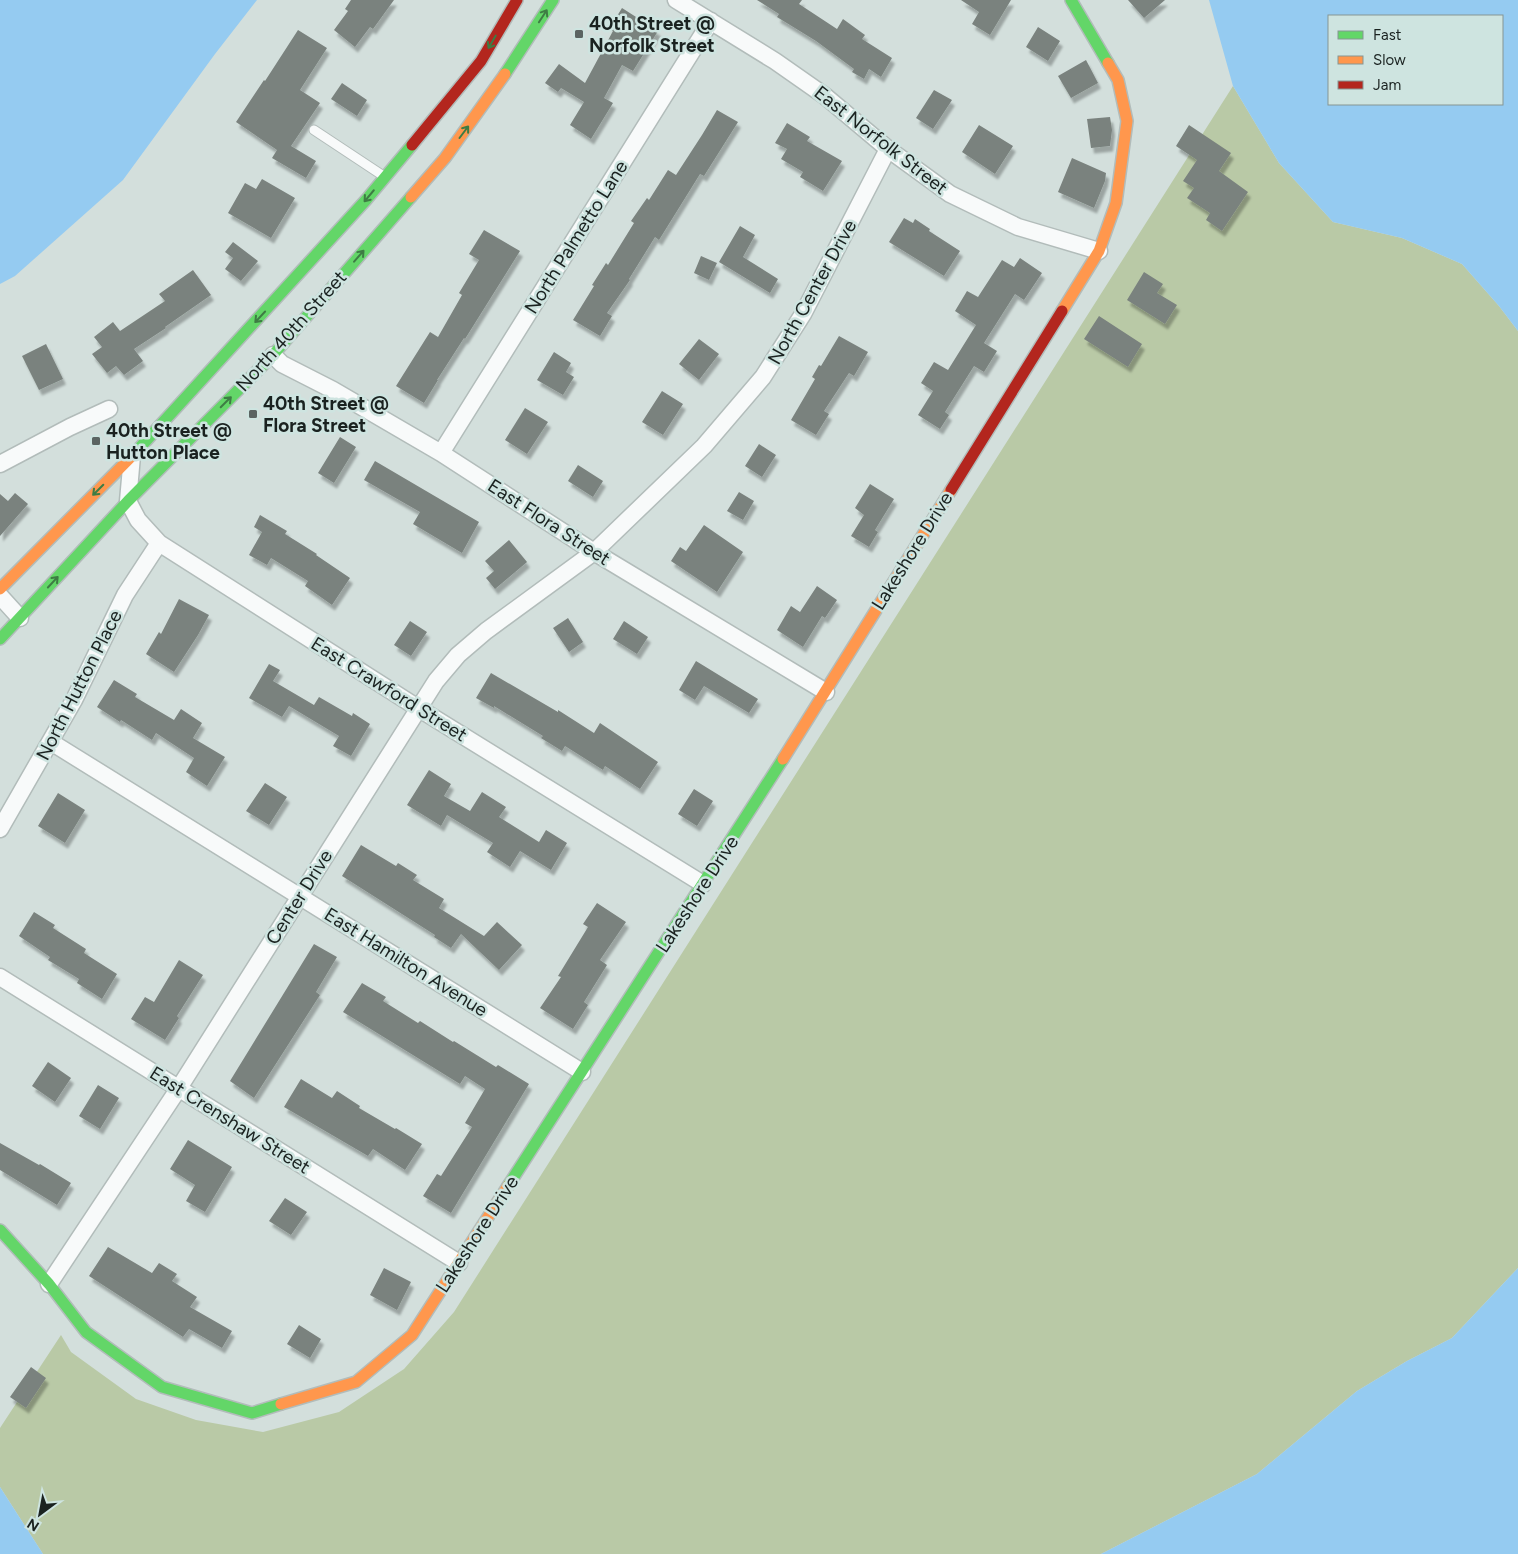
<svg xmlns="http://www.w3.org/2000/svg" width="1518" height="1554" viewBox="0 0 1518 1554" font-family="Figtree,sans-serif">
	<defs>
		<filter id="shadow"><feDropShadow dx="3" dy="5.5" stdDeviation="1" flood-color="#0004"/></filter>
	</defs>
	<rect width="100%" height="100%" fill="#d3dfdc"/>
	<path fill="#b9c9a6" d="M 1233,86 L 1279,163 L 1333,222 L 1402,238 L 1462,264 L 1499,306 L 1518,331 L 1518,1268 L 1452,1338 L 1407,1361 L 1357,1391 L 1257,1474 L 1101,1554 L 43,1554 L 0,1487 L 0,1428 L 61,1335 L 71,1352 L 136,1399 L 196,1420 L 263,1432 L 339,1412 L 404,1369 L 454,1312 Z"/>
	<path fill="#95cbf1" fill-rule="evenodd" d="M 0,0 L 257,0 L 215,54 L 123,180 L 15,276 L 0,284 Z
		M 1209,0 L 1518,0 L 1518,331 L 1499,306 L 1462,264 L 1402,238 L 1333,222 L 1279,163 L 1233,86 ZM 1329,16 L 1502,16 L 1502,104 L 1329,104 Z
		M 1518,1268 L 1518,1554 L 1101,1554 L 1257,1474 L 1357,1391 L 1407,1361 L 1452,1338 Z
		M 0,1487 L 43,1554 L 0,1554 Z"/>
	<path fill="#7a827e" filter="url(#shadow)" d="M 351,0 L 394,0 L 373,29 L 370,27 L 355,47 L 334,30 L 348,11 L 345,9 Z
		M 757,0 L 802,0 L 799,4 L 837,29 L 843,19 L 865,35 L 862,39 L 892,58 L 881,77 L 869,69 L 864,79 L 852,72 L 854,69 L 816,41 L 777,17 L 779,14 Z
		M 961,0 L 1011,0 L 990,35 L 972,24 L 979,12 Z
		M 1128,0 L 1165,0 L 1144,18 Z
		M 622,8 L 658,31 L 633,71 L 622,65 L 604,98 L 613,103 L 591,139 L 570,125 L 584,102 L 561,88 L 558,92 L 545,83 L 559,64 L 585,83 L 613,31 L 609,29 Z
		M 1038,27 L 1060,41 L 1048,61 L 1026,47 Z
		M 298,30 L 327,48 L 300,90 L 320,103 L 291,146 L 316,161 L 306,178 L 272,158 L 277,150 L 236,122 L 264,80 L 265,81 Z
		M 1086,60 L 1098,83 L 1071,98 L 1058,76 Z
		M 342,83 L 367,100 L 357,116 L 331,99 Z
		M 934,90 L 952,100 L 933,129 L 916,118 Z
		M 717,110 L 738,122 L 704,176 L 700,174 L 659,240 L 655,237 L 629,279 L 630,280 L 607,313 L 612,316 L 600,336 L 573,320 L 594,286 L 592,285 L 606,263 L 608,265 L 634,223 L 631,221 L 647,198 L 649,200 L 668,170 L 676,175 L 702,135 Z
		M 1110,117 L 1112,130 L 1110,146 L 1091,148 L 1087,119 Z
		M 787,123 L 810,137 L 807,141 L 842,161 L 823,191 L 800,177 L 803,172 L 781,159 L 787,149 L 775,143 Z
		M 979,125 L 1013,146 L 995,174 L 962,152 Z
		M 1189,125 L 1231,153 L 1219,171 L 1248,192 L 1222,231 L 1206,220 L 1210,213 L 1187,198 L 1194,188 L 1183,181 L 1197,160 L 1176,146 Z
		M 1072,158 L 1106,173 L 1105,181 L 1094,208 L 1058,192 Z
		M 262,179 L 295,198 L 271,238 L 228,213 L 245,183 L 256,189 Z
		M 904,218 L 913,223 L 915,219 L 930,229 L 929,231 L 960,251 L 944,276 L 889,242 Z
		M 740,226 L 755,235 L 743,257 L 778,279 L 770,293 L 719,262 Z
		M 484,230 L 520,251 L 465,339 L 464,338 L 437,380 L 438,380 L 424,403 L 396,386 L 430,332 L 438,337 L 462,295 L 459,293 L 479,260 L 469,254 Z
		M 233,242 L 258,261 L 241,281 L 225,269 L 233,258 L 225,252 Z
		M 701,256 L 717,263 L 709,280 L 694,273 Z
		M 1020,258 L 1042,273 L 1024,300 L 1015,294 L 984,343 L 997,351 L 984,372 L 974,366 L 945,412 L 949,415 L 940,429 L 918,415 L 933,391 L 921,383 L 934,362 L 948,370 L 976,325 L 955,311 L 967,291 L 978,297 L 1002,260 L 1014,267 Z
		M 193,270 L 211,295 L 165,327 L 166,328 L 134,349 L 143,361 L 124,375 L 116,366 L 107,373 L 92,354 L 102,347 L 94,337 L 113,322 L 120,331 L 165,301 L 159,294 Z
		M 1144,272 L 1163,284 L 1157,293 L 1177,305 L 1165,324 L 1127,300 Z
		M 1099,316 L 1142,344 L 1128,367 L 1084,339 Z
		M 839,336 L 868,352 L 854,376 L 849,373 L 824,411 L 829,414 L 816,435 L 791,420 L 815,379 L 812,377 L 819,365 L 821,366 Z
		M 699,339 L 719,354 L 699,380 L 679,364 Z
		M 46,344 L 63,379 L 39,390 L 22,356 Z
		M 554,352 L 571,363 L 566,372 L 574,377 L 563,395 L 537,380 Z
		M 662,391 L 683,404 L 663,435 L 642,422 Z
		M 525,408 L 548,422 L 527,454 L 505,440 Z
		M 340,437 L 356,447 L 334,483 L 318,473 Z
		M 759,444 L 776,455 L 762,477 L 745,466 Z
		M 375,461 L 479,522 L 462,553 L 413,524 L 420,512 L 364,480 Z
		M 578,465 L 603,481 L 593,497 L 568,481 Z
		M 870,484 L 894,499 L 875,530 L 878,532 L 869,547 L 851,536 L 864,515 L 855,508 Z
		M 739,492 L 754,501 L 743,520 L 727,511 Z
		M 15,493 L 28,504 L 0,536 L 0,494 L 8,501 Z
		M 260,515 L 287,531 L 285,534 L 317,554 L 316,555 L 350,578 L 332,605 L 305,586 L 308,581 L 271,558 L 267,565 L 249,555 L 262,532 L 254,527 Z
		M 704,525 L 743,552 L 717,592 L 671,561 L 680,547 L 686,551 Z
		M 509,540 L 527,562 L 495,589 L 486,578 L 494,571 L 485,561 Z
		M 817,586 L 837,600 L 825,618 L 822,616 L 803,647 L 777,630 L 791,606 L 800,612 Z
		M 179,599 L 209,615 L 198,635 L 174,672 L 146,654 L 159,632 L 161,634 Z
		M 568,618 L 583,642 L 569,652 L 553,628 Z
		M 410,621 L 427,632 L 411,656 L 394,645 Z
		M 624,621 L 648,637 L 637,654 L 613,639 Z
		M 696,661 L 758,699 L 749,713 L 704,686 L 695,700 L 679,690 Z
		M 269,664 L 280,670 L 273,681 L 314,705 L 319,697 L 352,716 L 353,713 L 370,724 L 351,756 L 333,746 L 339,736 L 289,706 L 282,717 L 249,698 Z
		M 491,673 L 558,712 L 558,710 L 594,733 L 600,723 L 658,762 L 640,789 L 605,766 L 603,770 L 565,746 L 562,751 L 541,738 L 543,736 L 494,706 L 494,708 L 476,698 Z
		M 114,680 L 137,694 L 135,697 L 174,720 L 181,709 L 202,723 L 193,738 L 225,757 L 207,786 L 186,772 L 194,758 L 156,733 L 152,740 L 121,720 L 120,722 L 97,707 Z
		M 429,770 L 451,784 L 444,796 L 470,811 L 482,792 L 506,807 L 499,817 L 539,842 L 546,830 L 567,843 L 551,870 L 520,851 L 510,867 L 487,852 L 493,843 L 447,815 L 441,826 L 407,805 Z
		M 265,783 L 287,797 L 269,825 L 246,811 Z
		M 694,789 L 713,801 L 697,826 L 678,814 Z
		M 58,793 L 85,810 L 65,843 L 38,826 Z
		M 361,845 L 396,866 L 398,863 L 417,875 L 413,880 L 444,899 L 439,908 L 484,936 L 497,922 L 522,945 L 499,970 L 461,934 L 451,948 L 434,937 L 435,935 L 342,876 Z
		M 597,903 L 626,922 L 600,960 L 607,965 L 584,1002 L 588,1005 L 573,1029 L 540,1008 L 561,977 L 558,976 L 588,927 L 583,924 Z
		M 34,912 L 55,925 L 53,928 L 86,949 L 84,953 L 117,974 L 102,999 L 77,983 L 79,979 L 48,960 L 50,957 L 19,936 Z
		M 314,944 L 337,957 L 316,992 L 320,995 L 254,1098 L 230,1081 Z
		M 179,960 L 203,975 L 177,1016 L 179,1018 L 165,1040 L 131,1019 L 145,997 L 154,1002 Z
		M 362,983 L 386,997 L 383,1001 L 418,1023 L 420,1021 L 453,1042 L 454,1041 L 496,1067 L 498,1065 L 529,1084 L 451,1213 L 423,1196 L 437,1174 L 441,1176 L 472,1127 L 465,1123 L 485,1089 L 465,1076 L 460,1084 L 343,1012 Z
		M 48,1062 L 71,1078 L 55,1102 L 32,1086 Z
		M 301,1079 L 332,1098 L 337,1091 L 360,1106 L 359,1108 L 395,1129 L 396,1128 L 422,1144 L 405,1170 L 373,1149 L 368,1156 L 284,1107 Z
		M 98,1085 L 119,1098 L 100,1129 L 79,1116 Z
		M 188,1140 L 232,1167 L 205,1212 L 186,1201 L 195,1185 L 170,1169 Z
		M 0,1143 L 39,1165 L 40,1164 L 71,1183 L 57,1205 L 0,1170 Z
		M 285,1198 L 307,1212 L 291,1235 L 269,1221 Z
		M 108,1247 L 152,1273 L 159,1263 L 177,1274 L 172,1281 L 197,1297 L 190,1307 L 232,1331 L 222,1348 L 189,1329 L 183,1337 L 89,1276 Z
		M 384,1268 L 411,1282 L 397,1310 L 370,1295 Z
		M 299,1325 L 321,1339 L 310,1358 L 287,1344 Z
		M 31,1367 L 46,1378 L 26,1408 L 10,1397 Z"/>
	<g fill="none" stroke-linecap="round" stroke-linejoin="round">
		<g stroke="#b2bcba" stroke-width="11">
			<path id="lane" d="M 314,130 L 385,177"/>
		</g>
		<g stroke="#b2bcba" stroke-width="19">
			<path id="street" d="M 676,0 L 775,61 L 825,96 L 888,149 L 950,194 L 1018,227 L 1099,251
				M 273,355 L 282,364 L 333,390 L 441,453 L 594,552 L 826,692
				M 441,453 L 711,21
				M 132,456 L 128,501 L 138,520 L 159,543 L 418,708 L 703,884
				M 0,464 L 70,427 L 109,409
				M 0,596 L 20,618
				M 51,742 L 582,1072
				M 0,829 L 74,700 L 125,595 L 159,543
				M 0,977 L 459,1263
				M 49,1284 L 179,1088 L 436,681 L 458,655 L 486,631 L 594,552 L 704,446 L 763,377 L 803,314 L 888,149"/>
		</g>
		<g stroke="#b2bcba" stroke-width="14">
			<path id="fast" d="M 1071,0 L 1108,63
				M 505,74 L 553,0
				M 134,454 L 366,200 L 412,145
				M 0,639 L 128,501 L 273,355 L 411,197
				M 508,1186 L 783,759
				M 0,1230 L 49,1284 L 86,1332 L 162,1387 L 252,1413 L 281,1404"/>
		</g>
		<g stroke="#b2bcba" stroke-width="14">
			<path id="slow" d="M 411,197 L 445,158 L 505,74
				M 1062,311 L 1099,251 L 1116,203 L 1127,121 L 1118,80 L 1108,63
				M 0,589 L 134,454
				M 783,759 L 951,490
				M 281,1404 L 356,1382 L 412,1335 L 508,1186"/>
		</g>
		<g stroke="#b2bcba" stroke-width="14">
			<path id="jam" d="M 412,145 L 481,61 L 517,0
				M 951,490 L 1062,311"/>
		</g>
		<use href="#lane" stroke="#f8fafa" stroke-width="9"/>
		<use href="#street" stroke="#f8fafa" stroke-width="16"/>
		<use href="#fast" stroke="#63d668" stroke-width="11"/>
		<use href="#slow" stroke="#ff974d" stroke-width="11"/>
		<use href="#jam" stroke="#b3261e" stroke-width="11"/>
	</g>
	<defs><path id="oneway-shaft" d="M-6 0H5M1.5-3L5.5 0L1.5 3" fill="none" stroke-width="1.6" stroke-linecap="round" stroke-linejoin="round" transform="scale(1.25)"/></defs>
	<g stroke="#3e7c44">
		<use href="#oneway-shaft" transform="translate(543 16) rotate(-57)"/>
		<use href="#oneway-shaft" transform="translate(492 42) rotate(120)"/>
		<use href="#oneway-shaft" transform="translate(464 132) rotate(-53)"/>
		<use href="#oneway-shaft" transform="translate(369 196) rotate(130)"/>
		<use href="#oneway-shaft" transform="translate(359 256) rotate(-49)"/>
		<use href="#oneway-shaft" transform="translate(260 317) rotate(133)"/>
		<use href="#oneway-shaft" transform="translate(226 402) rotate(-45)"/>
		<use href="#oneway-shaft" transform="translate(98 490) rotate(135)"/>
		<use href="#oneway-shaft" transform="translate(53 582) rotate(-47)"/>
	</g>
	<g fill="#5b6462" stroke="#cee4e0" stroke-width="2">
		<rect x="574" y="29" width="10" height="10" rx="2.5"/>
		<rect x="248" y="409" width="10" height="10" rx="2.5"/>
		<rect x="91" y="436" width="10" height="10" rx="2.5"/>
	</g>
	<g text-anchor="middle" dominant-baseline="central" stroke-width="5" stroke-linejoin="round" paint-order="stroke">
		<g font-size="19" font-weight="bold" fill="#1a2220" stroke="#cee4e0" text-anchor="start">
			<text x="589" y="23">40th Street @<tspan x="589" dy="22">Norfolk Street</tspan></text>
			<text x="263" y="403">40th Street @<tspan x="263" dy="22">Flora Street</tspan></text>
			<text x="106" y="430">40th Street @<tspan x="106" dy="22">Hutton Place</tspan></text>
		</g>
		<g font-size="19" fill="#1a2220" stroke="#cee4e0">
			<text transform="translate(881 140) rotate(38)">East Norfolk Street</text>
			<text transform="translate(576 237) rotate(-58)">North Palmetto Lane</text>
			<text transform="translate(812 292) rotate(-61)">North Center Drive</text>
			<text transform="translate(291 331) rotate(-48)">North 40th Street</text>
			<text transform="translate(549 522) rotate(33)">East Flora Street</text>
			<text transform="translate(912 551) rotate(-58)">Lakeshore Drive</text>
			<text transform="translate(79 685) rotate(-63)">North Hutton Place</text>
			<text transform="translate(389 689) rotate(32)">East Crawford Street</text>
			<text transform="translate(697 894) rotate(-57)">Lakeshore Drive</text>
			<text transform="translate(299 897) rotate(-58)">Center Drive</text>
			<text transform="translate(406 962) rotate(32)">East Hamilton Avenue</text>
			<text transform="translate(230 1120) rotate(32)">East Crenshaw Street</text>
			<text transform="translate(477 1234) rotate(-57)">Lakeshore Drive</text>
		</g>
	</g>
	<rect x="1328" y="15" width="175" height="90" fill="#cee4e0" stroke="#869693"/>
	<rect x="1338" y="31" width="25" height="8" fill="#63d668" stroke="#869693"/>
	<text x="1373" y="40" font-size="15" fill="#1a2220">Fast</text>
	<rect x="1338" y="56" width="25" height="8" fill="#ff974d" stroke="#869693"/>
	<text x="1373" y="65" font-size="15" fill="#1a2220">Slow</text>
	<rect x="1338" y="81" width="25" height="8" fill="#b3261e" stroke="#869693"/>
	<text x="1373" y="90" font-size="15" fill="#1a2220">Jam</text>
	<g transform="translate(40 1514) rotate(212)" stroke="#cee4e0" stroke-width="4" paint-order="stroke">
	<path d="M0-4L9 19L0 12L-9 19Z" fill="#1a2220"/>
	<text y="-8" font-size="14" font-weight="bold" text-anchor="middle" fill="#1a2220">N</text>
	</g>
</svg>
